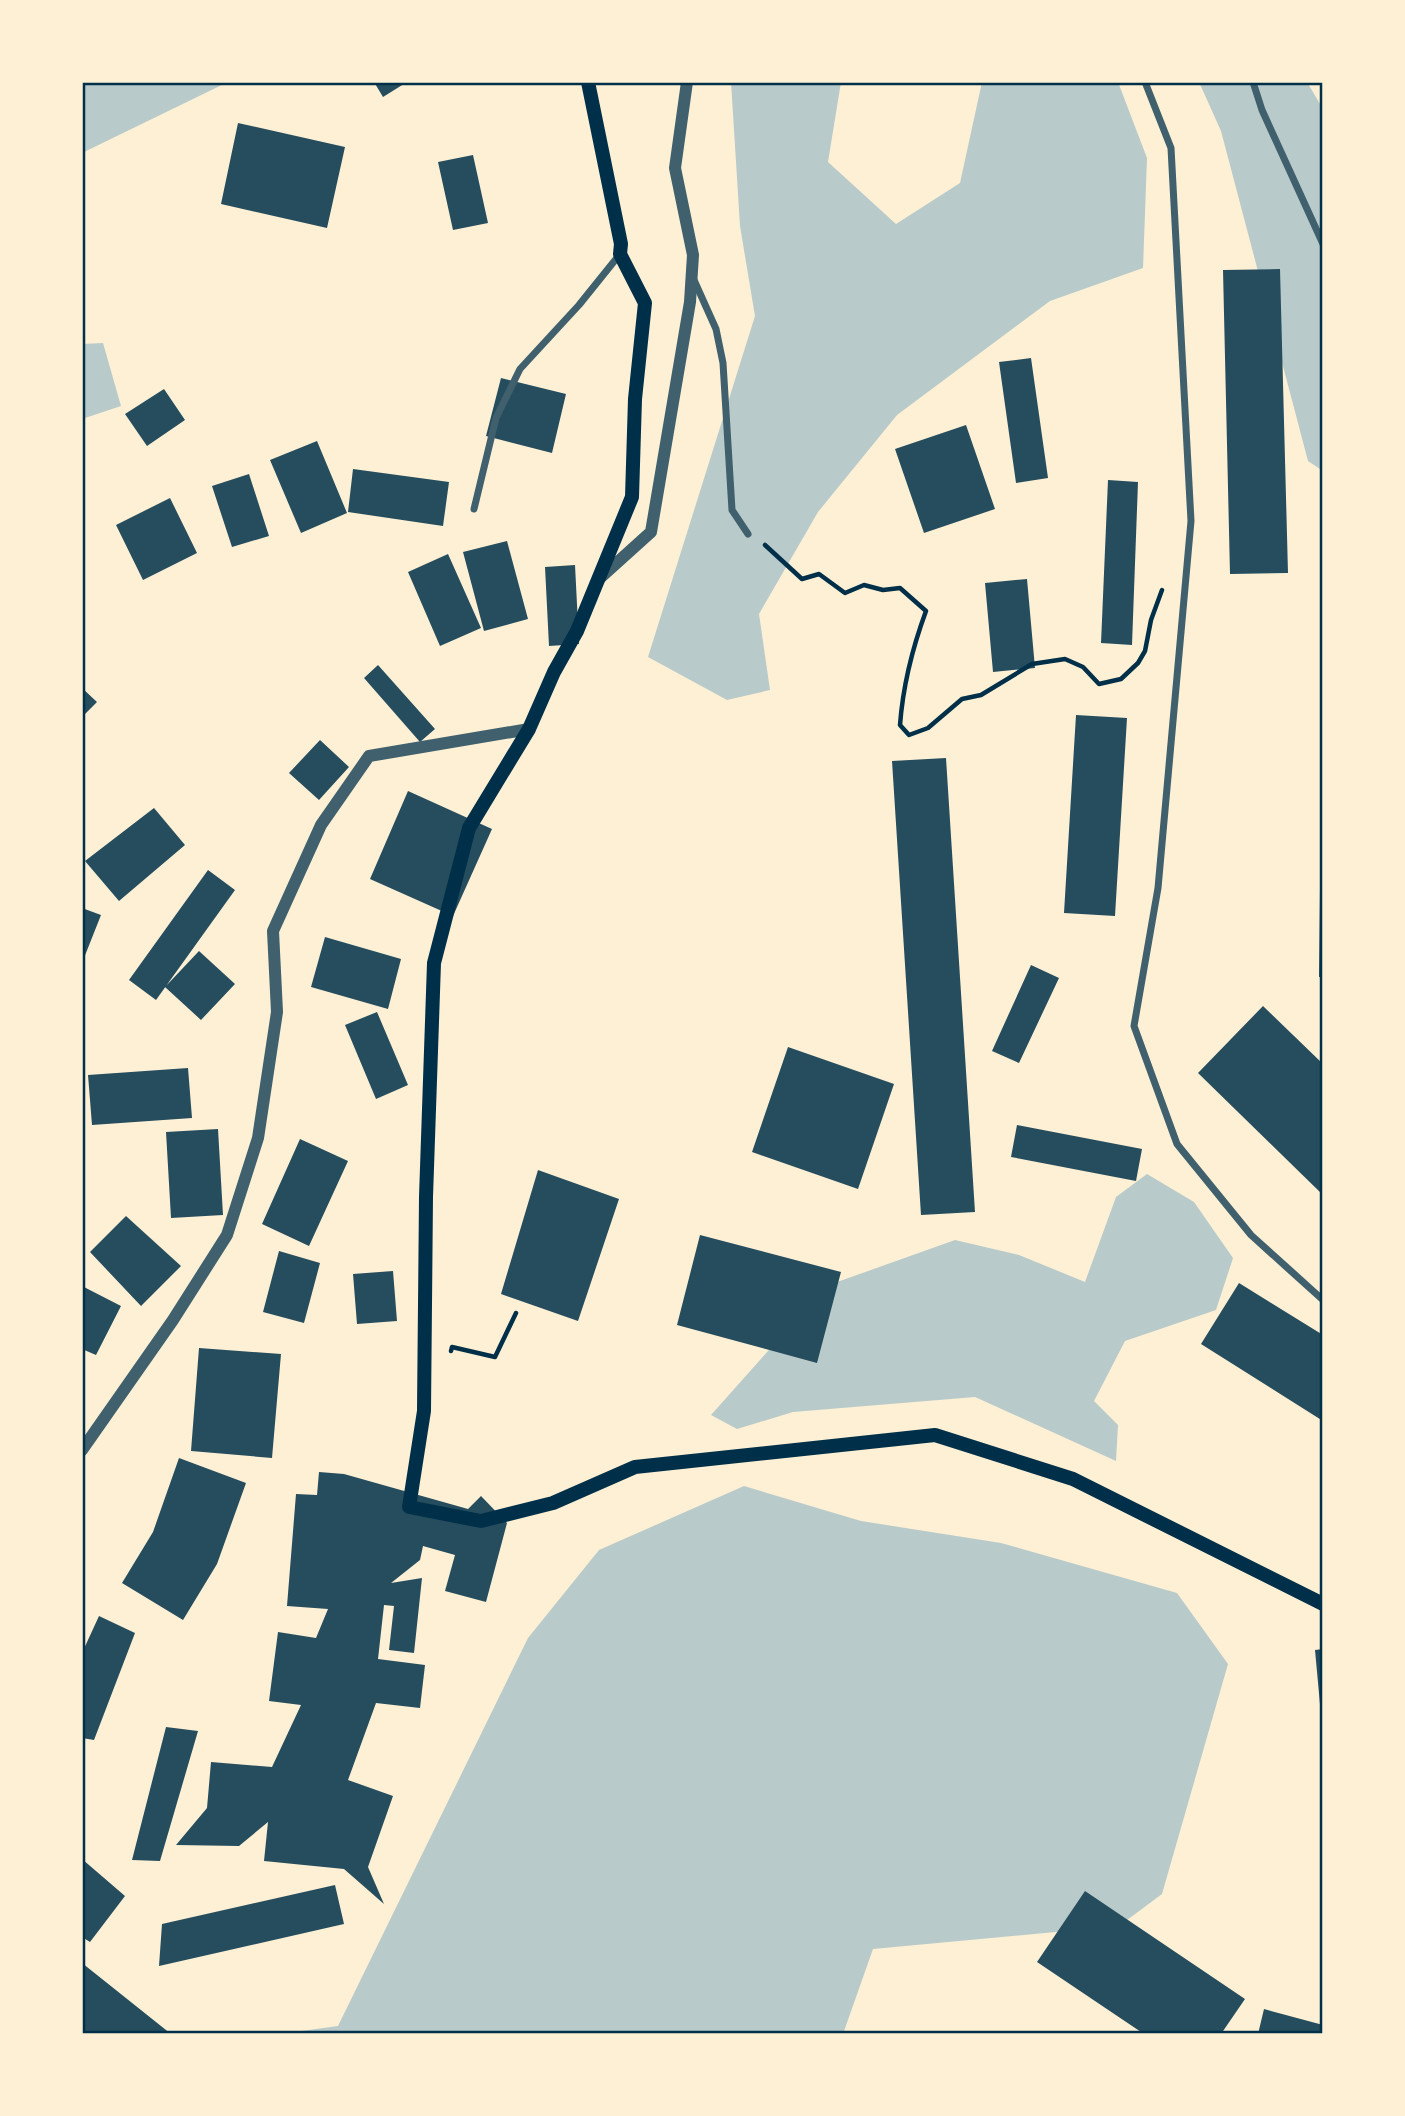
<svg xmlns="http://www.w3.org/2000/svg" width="1405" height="2116" viewBox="0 0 1405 2116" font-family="Helvetica,sans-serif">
	<rect width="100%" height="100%" fill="#fdf0d5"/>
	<path fill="#b9caca" d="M 82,82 L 228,82 L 82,153 Z
		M 731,82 L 841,82 L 828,162 L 896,224 L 960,183 L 982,82 L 1118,82 L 1147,158 L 1143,268 L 1050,301 L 897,415 L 818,512 L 759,614 L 770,690 L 727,700 L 648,657 L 755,316 L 740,226 Z
		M 1199,82 L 1307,82 L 1323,109 L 1323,471 L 1308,461 L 1221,131 Z
		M 103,343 L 121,406 L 82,419 L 82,344 Z
		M 1147,1174 L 1194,1202 L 1233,1258 L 1216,1310 L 1125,1341 L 1094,1401 L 1118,1425 L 1116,1461 L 975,1397 L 793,1412 L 737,1429 L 711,1415 L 826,1286 L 955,1240 L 1019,1255 L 1085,1282 L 1116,1197 Z
		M 744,1486 L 861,1521 L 1001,1543 L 1177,1593 L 1228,1664 L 1162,1894 L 1119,1926 L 873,1949 L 843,2034 L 280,2034 L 338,2026 L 528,1638 L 599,1550 Z"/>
	<path fill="#264d5e" d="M 374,82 L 407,82 L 383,97 Z
		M 238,123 L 345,147 L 327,228 L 221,204 Z
		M 473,155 L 488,223 L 453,230 L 438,162 Z
		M 1280,269 L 1288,573 L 1230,574 L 1223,270 Z
		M 1031,358 L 1048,478 L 1016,483 L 999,362 Z
		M 501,378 L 566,394 L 552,453 L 486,436 Z
		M 164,389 L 185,420 L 147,446 L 125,414 Z
		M 966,425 L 995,509 L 924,533 L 895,449 Z
		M 317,441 L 347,513 L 301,533 L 270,460 Z
		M 353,469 L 449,482 L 443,526 L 348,512 Z
		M 249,474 L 269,536 L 232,547 L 212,486 Z
		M 1108,480 L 1138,482 L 1132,645 L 1101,643 Z
		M 170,498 L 197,553 L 143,580 L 116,525 Z
		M 507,541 L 528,619 L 484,631 L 463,552 Z
		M 448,554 L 481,628 L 440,646 L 408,572 Z
		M 575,565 L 579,644 L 549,646 L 545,567 Z
		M 1027,579 L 1035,668 L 993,672 L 985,583 Z
		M 378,665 L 435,729 L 420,742 L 364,678 Z
		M 82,688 L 97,702 L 82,717 Z
		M 1076,715 L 1127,718 L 1115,916 L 1064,913 Z
		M 320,740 L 349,767 L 319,800 L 289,773 Z
		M 946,758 L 975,1212 L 921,1215 L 892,761 Z
		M 408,791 L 492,829 L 453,916 L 370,879 Z
		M 154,808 L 185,845 L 119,901 L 85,861 Z
		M 208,870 L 235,890 L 156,1000 L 129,980 Z
		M 1320,889 L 1323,889 L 1323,977 L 1319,977 Z
		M 82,908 L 101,915 L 82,963 Z
		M 325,937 L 401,959 L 388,1009 L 311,987 Z
		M 199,951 L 235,984 L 201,1020 L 165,987 Z
		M 1031,965 L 1059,978 L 1019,1063 L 992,1051 Z
		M 1263,1006 L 1323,1064 L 1323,1195 L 1198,1073 Z
		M 377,1012 L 408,1085 L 376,1099 L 345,1025 Z
		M 788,1047 L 894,1084 L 858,1189 L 752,1152 Z
		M 188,1068 L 192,1118 L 92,1125 L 88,1075 Z
		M 1017,1125 L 1142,1149 L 1136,1181 L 1011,1157 Z
		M 218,1129 L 223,1215 L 171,1218 L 166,1132 Z
		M 300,1139 L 348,1161 L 309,1246 L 262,1224 Z
		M 538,1170 L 619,1199 L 578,1321 L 501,1294 Z
		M 126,1216 L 181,1266 L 141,1306 L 90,1252 Z
		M 700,1235 L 841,1272 L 817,1363 L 677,1325 Z
		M 279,1251 L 320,1263 L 304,1323 L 263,1312 Z
		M 393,1271 L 397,1321 L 357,1324 L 353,1274 Z
		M 1239,1283 L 1323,1335 L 1323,1421 L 1201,1344 Z
		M 82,1286 L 121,1306 L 96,1355 L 82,1349 Z
		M 199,1348 L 281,1354 L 272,1458 L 191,1451 Z
		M 179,1458 L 246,1483 L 217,1564 L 183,1620 L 122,1583 L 153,1532 Z
		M 319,1472 L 344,1474 L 468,1509 L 481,1496 L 507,1523 L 486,1602 L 445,1591 L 455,1555 L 423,1546 L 420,1560 L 391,1583 L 422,1578 L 414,1653 L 389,1650 L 394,1606 L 384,1605 L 378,1659 L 425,1665 L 420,1708 L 376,1703 L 348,1780 L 393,1796 L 368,1867 L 384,1904 L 344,1869 L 264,1861 L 268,1822 L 239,1846 L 176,1845 L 207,1808 L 211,1762 L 272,1767 L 301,1705 L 269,1701 L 278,1632 L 316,1638 L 328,1609 L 287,1606 L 296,1494 L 317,1495 Z
		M 99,1616 L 135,1633 L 94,1740 L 82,1738 L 82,1653 Z
		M 1323,1649 L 1323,1715 L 1321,1715 L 1315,1650 Z
		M 166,1727 L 198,1731 L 160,1861 L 132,1860 Z
		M 82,1859 L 125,1896 L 90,1942 L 82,1937 Z
		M 335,1885 L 344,1924 L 159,1966 L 162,1924 Z
		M 1085,1891 L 1245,1999 L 1221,2034 L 1144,2034 L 1037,1962 Z
		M 82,1963 L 171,2034 L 87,2034 L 82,2030 Z
		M 1264,2009 L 1323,2025 L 1323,2034 L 1258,2034 Z"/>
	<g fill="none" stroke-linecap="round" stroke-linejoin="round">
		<path stroke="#003049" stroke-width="4.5" d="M 765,545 L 802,579 L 819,574 L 845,593 L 864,585 L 883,590 L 900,588 L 926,611 C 912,649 903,685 900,725 L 909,735 L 928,728 L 962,699 L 981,695 L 1032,664 L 1065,659 L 1083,667 L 1099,684 L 1121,679 L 1138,663 L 1145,651 L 1151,620 L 1162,590
			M 451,1351 L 452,1347 L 495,1357 L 516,1313"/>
		<path stroke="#3f606c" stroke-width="7" d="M 1145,82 L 1171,148 L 1191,521 L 1158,888 L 1134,1026 L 1177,1144 L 1251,1235 L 1323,1300
			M 1253,82 L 1262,110 L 1323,244
			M 694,280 L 716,329 L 723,363 L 732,510 L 748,534
			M 474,509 L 496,418 L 520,369 L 579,305 L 620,254"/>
		<path stroke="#3f606c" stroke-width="12" d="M 600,578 L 651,532 L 690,302 L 693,255 L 675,168 L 687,82
			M 82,1450 L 173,1320 L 227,1235 L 258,1138 L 277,1012 L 273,931 L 321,825 L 369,756 L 529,729"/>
		<path stroke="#003049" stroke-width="14" d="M 588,82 L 621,244 L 620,254 L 645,303 L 635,399 L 632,497 L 577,631 L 554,672 L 529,729 L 469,828 L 434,963 L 426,1197 L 424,1411 L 409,1507 L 481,1521 L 553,1503 L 635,1467 L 935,1435 L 1073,1479 L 1323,1604"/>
	</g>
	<rect width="1405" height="2116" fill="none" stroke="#fdf0d5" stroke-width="168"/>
	<rect x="84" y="84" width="1237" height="1948" fill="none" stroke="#003049" stroke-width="2.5"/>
</svg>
